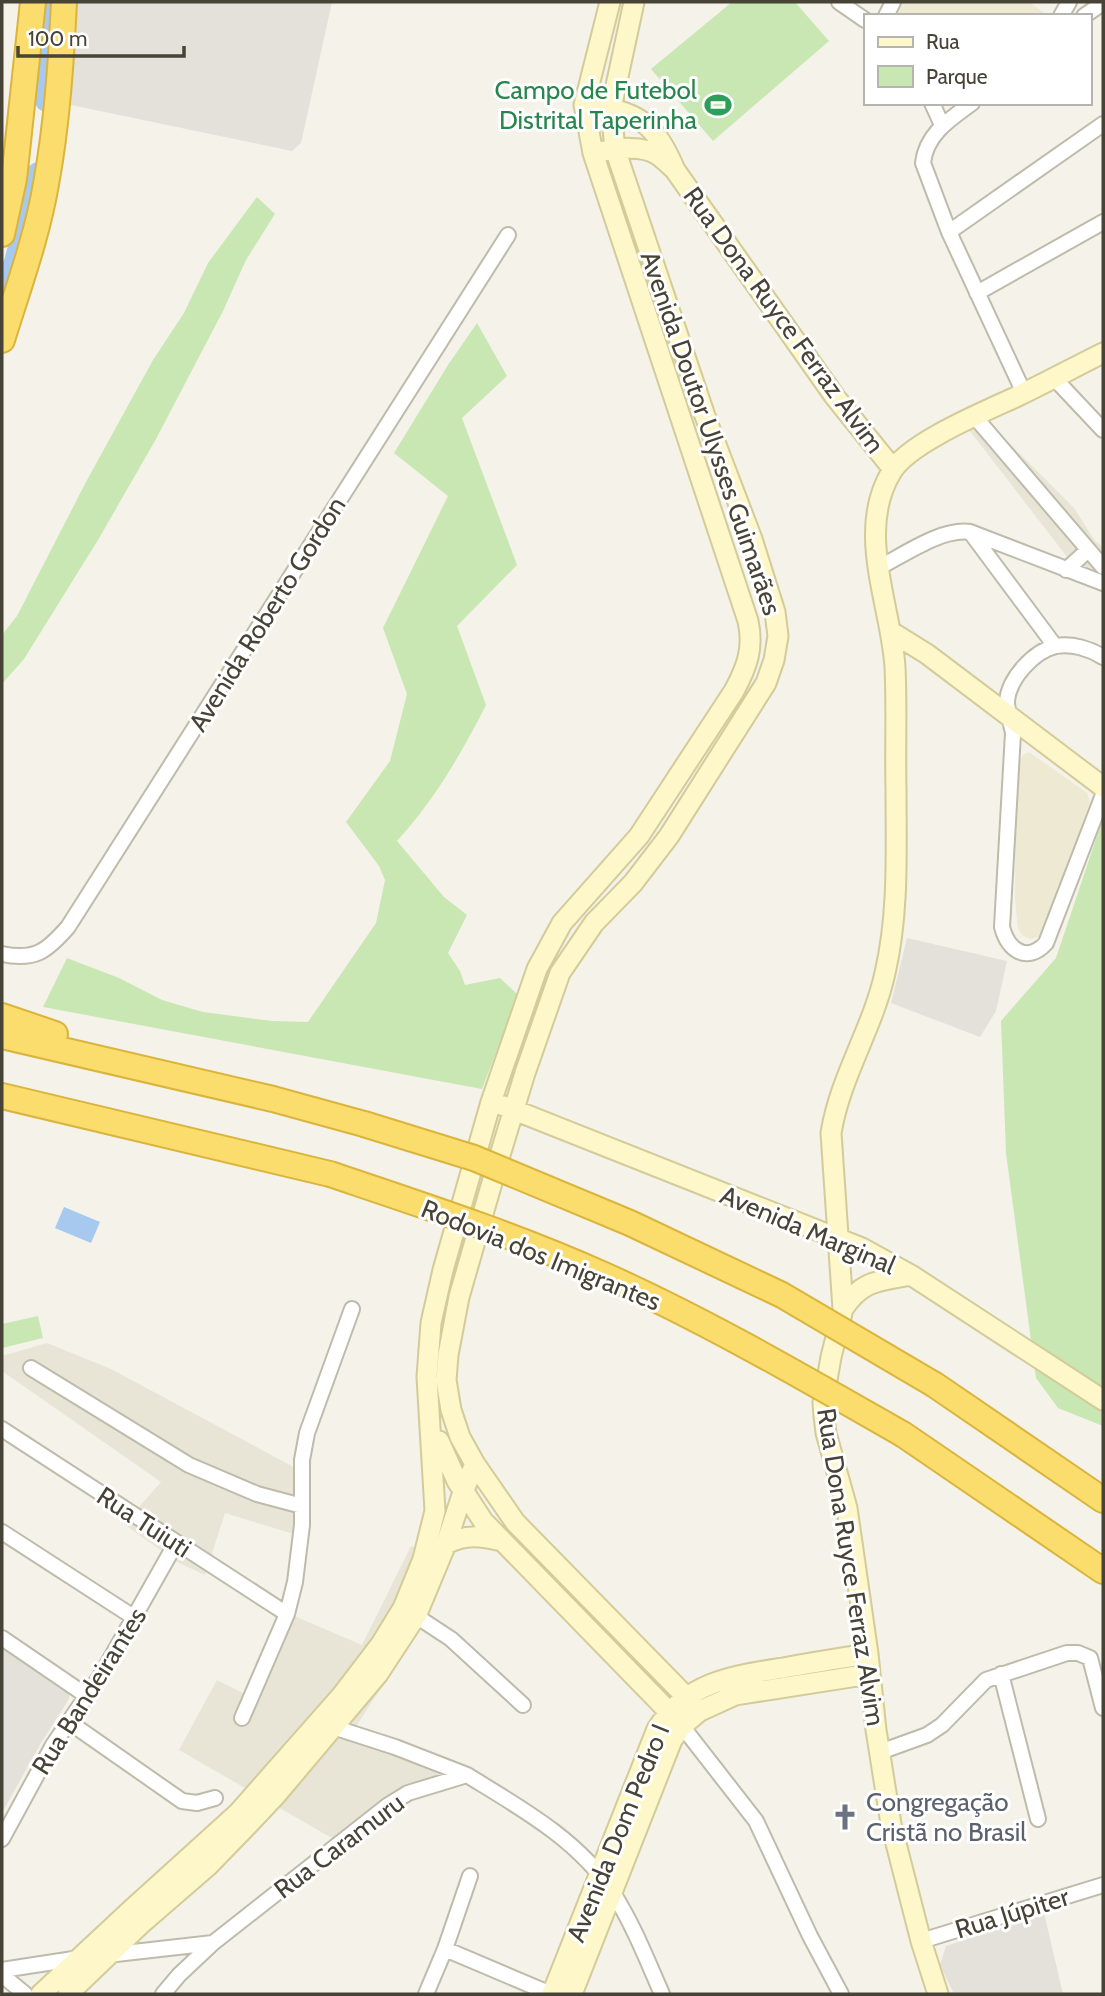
<svg xmlns="http://www.w3.org/2000/svg" width="1105" height="1996" viewBox="0 0 1105 1996" font-family="Cabin,sans-serif">
	<rect width="100%" height="100%" fill="#f4f2e9"/>
	<path fill="#e8e5d7" d="M 983,417 L 1074,508 L 1095,541 L 1103,547 L 1103,591 L 1088,584 L 966,426 Z
		M 47,1343 L 111,1369 L 303,1472 L 311,1502 L 300,1536 L 225,1513 L 205,1575 L 177,1562 L 124,1524 L 161,1482 L 2,1371 L 2,1356 Z
		M 411,1546 L 447,1562 L 389,1676 L 351,1734 L 459,1781 L 414,1796 L 337,1841 L 179,1750 L 217,1680 L 253,1698 L 285,1612 L 362,1645 Z"/>
	<path fill="#e4e1da" d="M 78,2 L 332,2 L 301,143 L 292,151 L 71,105 Z
		M 907,938 L 1007,961 L 996,1011 L 980,1037 L 891,1003 Z
		M 2,1645 L 69,1692 L 69,1699 L 41,1743 L 2,1813 Z
		M 1044,1913 L 1063,1994 L 954,1994 L 940,1965 L 946,1946 Z"/>
	<path fill="#ede9d3" d="M 899,2 L 1029,2 L 1046,14 L 893,16 Z
		M 1029,752 L 1087,793 L 1090,802 L 1041,936 L 1030,939 L 1022,935 L 1018,928 L 1015,898 L 1016,767 L 1023,755 Z"/>
	<path fill="#c9e7b3" d="M 732,2 L 795,2 L 829,41 L 713,141 L 651,69 Z
		M 257,197 L 275,214 L 246,260 L 223,311 L 156,439 L 98,540 L 24,659 L 2,684 L 2,635 L 17,616 L 86,482 L 153,360 L 184,313 L 208,263 Z
		M 477,323 L 507,376 L 462,418 L 517,565 L 457,626 L 486,705 C 460,756 435,799 397,841 L 444,897 L 467,915 L 448,953 L 460,971 L 465,985 L 500,978 L 518,995 L 482,1089 L 43,1007 L 67,958 L 119,978 L 162,1000 L 203,1012 L 272,1021 L 308,1022 L 376,923 L 385,880 L 379,866 L 346,822 L 390,761 L 407,694 L 383,628 L 448,496 L 394,453 L 448,365 Z
		M 1103,818 L 1103,1426 L 1058,1408 L 1036,1378 L 1006,1153 L 1001,1021 L 1056,958 Z
		M 38,1316 L 43,1338 L 2,1348 L 2,1324 Z"/>
	<path fill="#a7c8ef" d="M 64,1207 L 100,1222 L 91,1243 L 55,1228 Z"/>
	<g fill="none" stroke-linecap="round" stroke-linejoin="round">
		<path stroke="#a7c8ef" stroke-width="19" d="M 45,102 L 50,2
			M 2,295 L 14,260 L 37,172"/>
		<g stroke="#bfbbab" stroke-width="18">
			<path id="street" d="M 839,2 L 865,20
				M 886,16 L 893,2
				M 1061,16 L 1069,2
				M 1084,16 L 1103,3
				M 932,103 L 942,125
				M 972,103 C 950,119 926,134 923,163 L 949,232 L 1024,393
				M 949,232 L 1103,124
				M 977,293 L 1103,222
				M 1054,378 L 1103,430
				M 975,417 L 1103,567
				M 971,533 L 1055,646
				M 878,568 C 904,555 941,528 970,532 L 1103,583
				M 1066,570 L 1088,550
				M 1103,657 C 1090,649 1072,643 1056,646 C 1034,651 1009,678 1007,701 C 1007,711 1011,723 1013,733 L 1002,927 C 1008,950 1027,964 1046,943 L 1103,795
				M 2,954 C 35,961 47,951 68,927 L 508,235
				M 31,1368 L 189,1465 L 257,1494 L 302,1506
				M 2,1429 L 287,1614
				M 2,1532 L 135,1618
				M 416,1616 L 451,1639 L 523,1705
				M 2,1638 L 87,1696
				M 1001,1674 L 1038,1819
				M 242,1718 L 287,1614 L 295,1582 L 302,1525 L 302,1460 L 307,1433 L 352,1309
				M 69,1722 L 182,1801 L 197,1803 L 215,1798
				M 682,1726 L 756,1821 L 810,1936 L 841,1994
				M 333,1727 L 395,1747 L 467,1775
				M 880,1752 L 927,1735 L 942,1725 L 986,1680 L 1067,1653 L 1078,1653 L 1090,1658 L 1103,1708
				M 2,1839 L 53,1745 L 103,1672 L 176,1543
				M 921,1941 L 1103,1885
				M 445,1949 L 551,1994
				M 107,1955 L 213,1943
				M 2,1970 L 80,1958
				M 2,1975 L 25,1994
				M 163,1994 L 179,1975 L 213,1943 L 387,1806 L 408,1793 L 467,1775 C 519,1807 579,1840 613,1893 C 633,1924 647,1960 662,1994
				M 426,1994 L 445,1949 L 470,1876"/>
		</g>
		<g stroke="#d3cb99" stroke-width="23">
			<path id="secondary" d="M 634,2 L 611,109 L 615,149 L 705,416 L 752,539 L 775,612 L 778,636 L 774,660 L 766,683 L 669,836 L 633,883 L 594,923 L 560,973 L 525,1073 L 500,1155 L 459,1297 L 448,1355 L 446,1380 L 451,1410 L 460,1437 L 475,1464 L 515,1522 L 700,1711
				M 602,108 C 644,112 660,134 675,170 L 835,397 L 893,469
				M 604,151 C 618,148 643,146 656,154 C 662,157 668,164 673,168
				M 890,631 L 927,654 L 1103,787
				M 504,1106 L 862,1248 L 911,1275 L 1103,1400
				M 843,1309 C 862,1280 879,1281 911,1275
				M 439,1441 L 457,1481 L 483,1521 L 676,1719
				M 446,1544 C 466,1534 480,1536 502,1541
				M 41,1994 L 131,1910 L 238,1813 L 342,1695 L 381,1644 L 403,1608 L 423,1559 L 435,1511 L 427,1377 L 431,1323 L 443,1270 L 491,1102 L 537,969 L 562,923 L 639,836 L 734,691 C 747,667 754,648 748,621 L 593,153 L 584,105 L 610,2
				M 68,1994 L 142,1923 L 209,1865 L 244,1829 L 276,1795 L 378,1674 L 416,1616 L 446,1544 L 463,1492 L 475,1464
				M 552,1994 L 657,1729 C 687,1682 731,1676 783,1668 C 811,1663 840,1658 868,1654
				M 572,1994 L 672,1740 L 682,1726 L 700,1711 L 735,1695 L 870,1674
				M 938,1994 L 921,1941 L 891,1824 L 876,1730 L 868,1654 L 847,1508 L 826,1433 L 824,1416 L 823,1403 L 831,1357 L 843,1309 L 831,1133 C 840,1077 873,1028 885,973 C 899,913 896,850 896,789 C 895,749 897,708 895,667 C 891,604 855,531 892,471 C 910,442 986,411 1018,396 C 1047,382 1075,367 1103,353"/>
		</g>
		<g stroke="#dab43c" stroke-width="28">
			<path id="highway" d="M 2,234 L 14,179 L 33,2
				M 2,340 C 18,288 37,237 46,184 C 57,124 61,63 64,2
				M 2,1016 L 55,1034
				M 2,1036 L 273,1099 L 364,1124
				M 2,1096 L 330,1174
				M 935,1385 L 1103,1500
				M 904,1435 L 1103,1571"/>
		</g>
		<use href="#street" stroke="#fff" stroke-width="14"/>
		<use href="#secondary" stroke="#fdf7c9" stroke-width="19"/>
		<use href="#highway" stroke="#fbdd6d" stroke-width="24"/>
		<g stroke="#dab43c" stroke-width="28" stroke-linecap="butt">
			<path id="highway-bridge" d="M 364,1124 L 474,1158 L 630,1223 L 782,1295 L 935,1385
				M 330,1174 C 422,1205 515,1235 604,1275 C 707,1321 806,1379 904,1435"/>
		</g>
		<use href="#highway-bridge" stroke="#fbdd6d" stroke-width="24"/>
	</g>
	<defs>
		<g id="stadium-bare" transform="scale(2.1)"><path d="M0-5a6.5 5 0 1 0 0 10a6.5 5 0 1 0 0-10ZM-3.5-1.8h7v3.6h-7Z" fill="#2e9e5b" stroke="#fff" stroke-width="2.5" paint-order="stroke"/></g>
		<g id="church-bare" transform="scale(2.1)"><path d="M-1.2-6h2.4v3.5h3.3v2.4h-3.3V6h-2.4V-.1h-3.3v-2.4h3.3Z" fill="#6b7280" stroke="#fff" stroke-width="2.5" paint-order="stroke"/></g>
	</defs>
	<g fill-rule="evenodd">
		<use href="#stadium-bare" x="718" y="105"/>
		<use href="#church-bare" x="845" y="1817"/>
	</g>
	<g text-anchor="middle" dominant-baseline="central" stroke-width="6" stroke-linejoin="round" paint-order="stroke">
		<g font-size="26" fill="#27864d" stroke="#fff" text-anchor="end">
			<text x="697" y="90">Campo de Futebol<tspan x="697" dy="30">Distrital Taperinha</tspan></text>
		</g>
		<g font-size="26" fill="#474337" stroke="#fff">
			<text transform="translate(784 320) rotate(54)">Rua Dona Ruyce Ferraz Alvim</text>
			<text transform="translate(711 433) rotate(71)">Avenida Doutor Ulysses Guimarães</text>
			<text transform="translate(267 614) rotate(-58)">Avenida Roberto Gordon</text>
			<text transform="translate(808 1230) rotate(23)">Avenida Marginal</text>
			<text transform="translate(541 1255) rotate(22)">Rodovia dos Imigrantes</text>
			<text transform="translate(144 1522) rotate(33)">Rua Tuiuti</text>
			<text transform="translate(851 1567) rotate(81)">Rua Dona Ruyce Ferraz Alvim</text>
			<text transform="translate(89 1691) rotate(-58)">Rua Bandeirantes</text>
			<text transform="translate(618 1833) rotate(-68)">Avenida Dom Pedro I</text>
			<text transform="translate(339 1846) rotate(-37)">Rua Caramuru</text>
			<text transform="translate(1012 1913) rotate(-17)">Rua Júpiter</text>
		</g>
		<g font-size="26" fill="#5b616d" stroke="#fff" text-anchor="start">
			<text x="866" y="1802">Congregação<tspan x="866" dy="30">Cristã no Brasil</tspan></text>
		</g>
	</g>
	<rect width="1105" height="1996" fill="none" stroke="#474337" stroke-width="7"/>
	<rect x="864" y="14" width="228" height="91" fill="#ffffff" stroke="#b5b4af" stroke-width="2"/>
	<rect x="878" y="37" width="35" height="10" fill="#fdf7c9" stroke="#b5b4af" stroke-width="2"/>
	<text x="926" y="49" font-size="21" fill="#474337">Rua</text>
	<rect x="878" y="66" width="35" height="21" fill="#c9e7b3" stroke="#b5b4af" stroke-width="2"/>
	<text x="926" y="84" font-size="21" fill="#474337">Parque</text>
	<path d="M18 46v10h166v-10" fill="none" stroke="#474337" stroke-width="3.5"/>
	<text x="28" y="46" font-size="21" fill="#474337" stroke="#ffffff" stroke-width="5" paint-order="stroke">100 m</text>
</svg>
